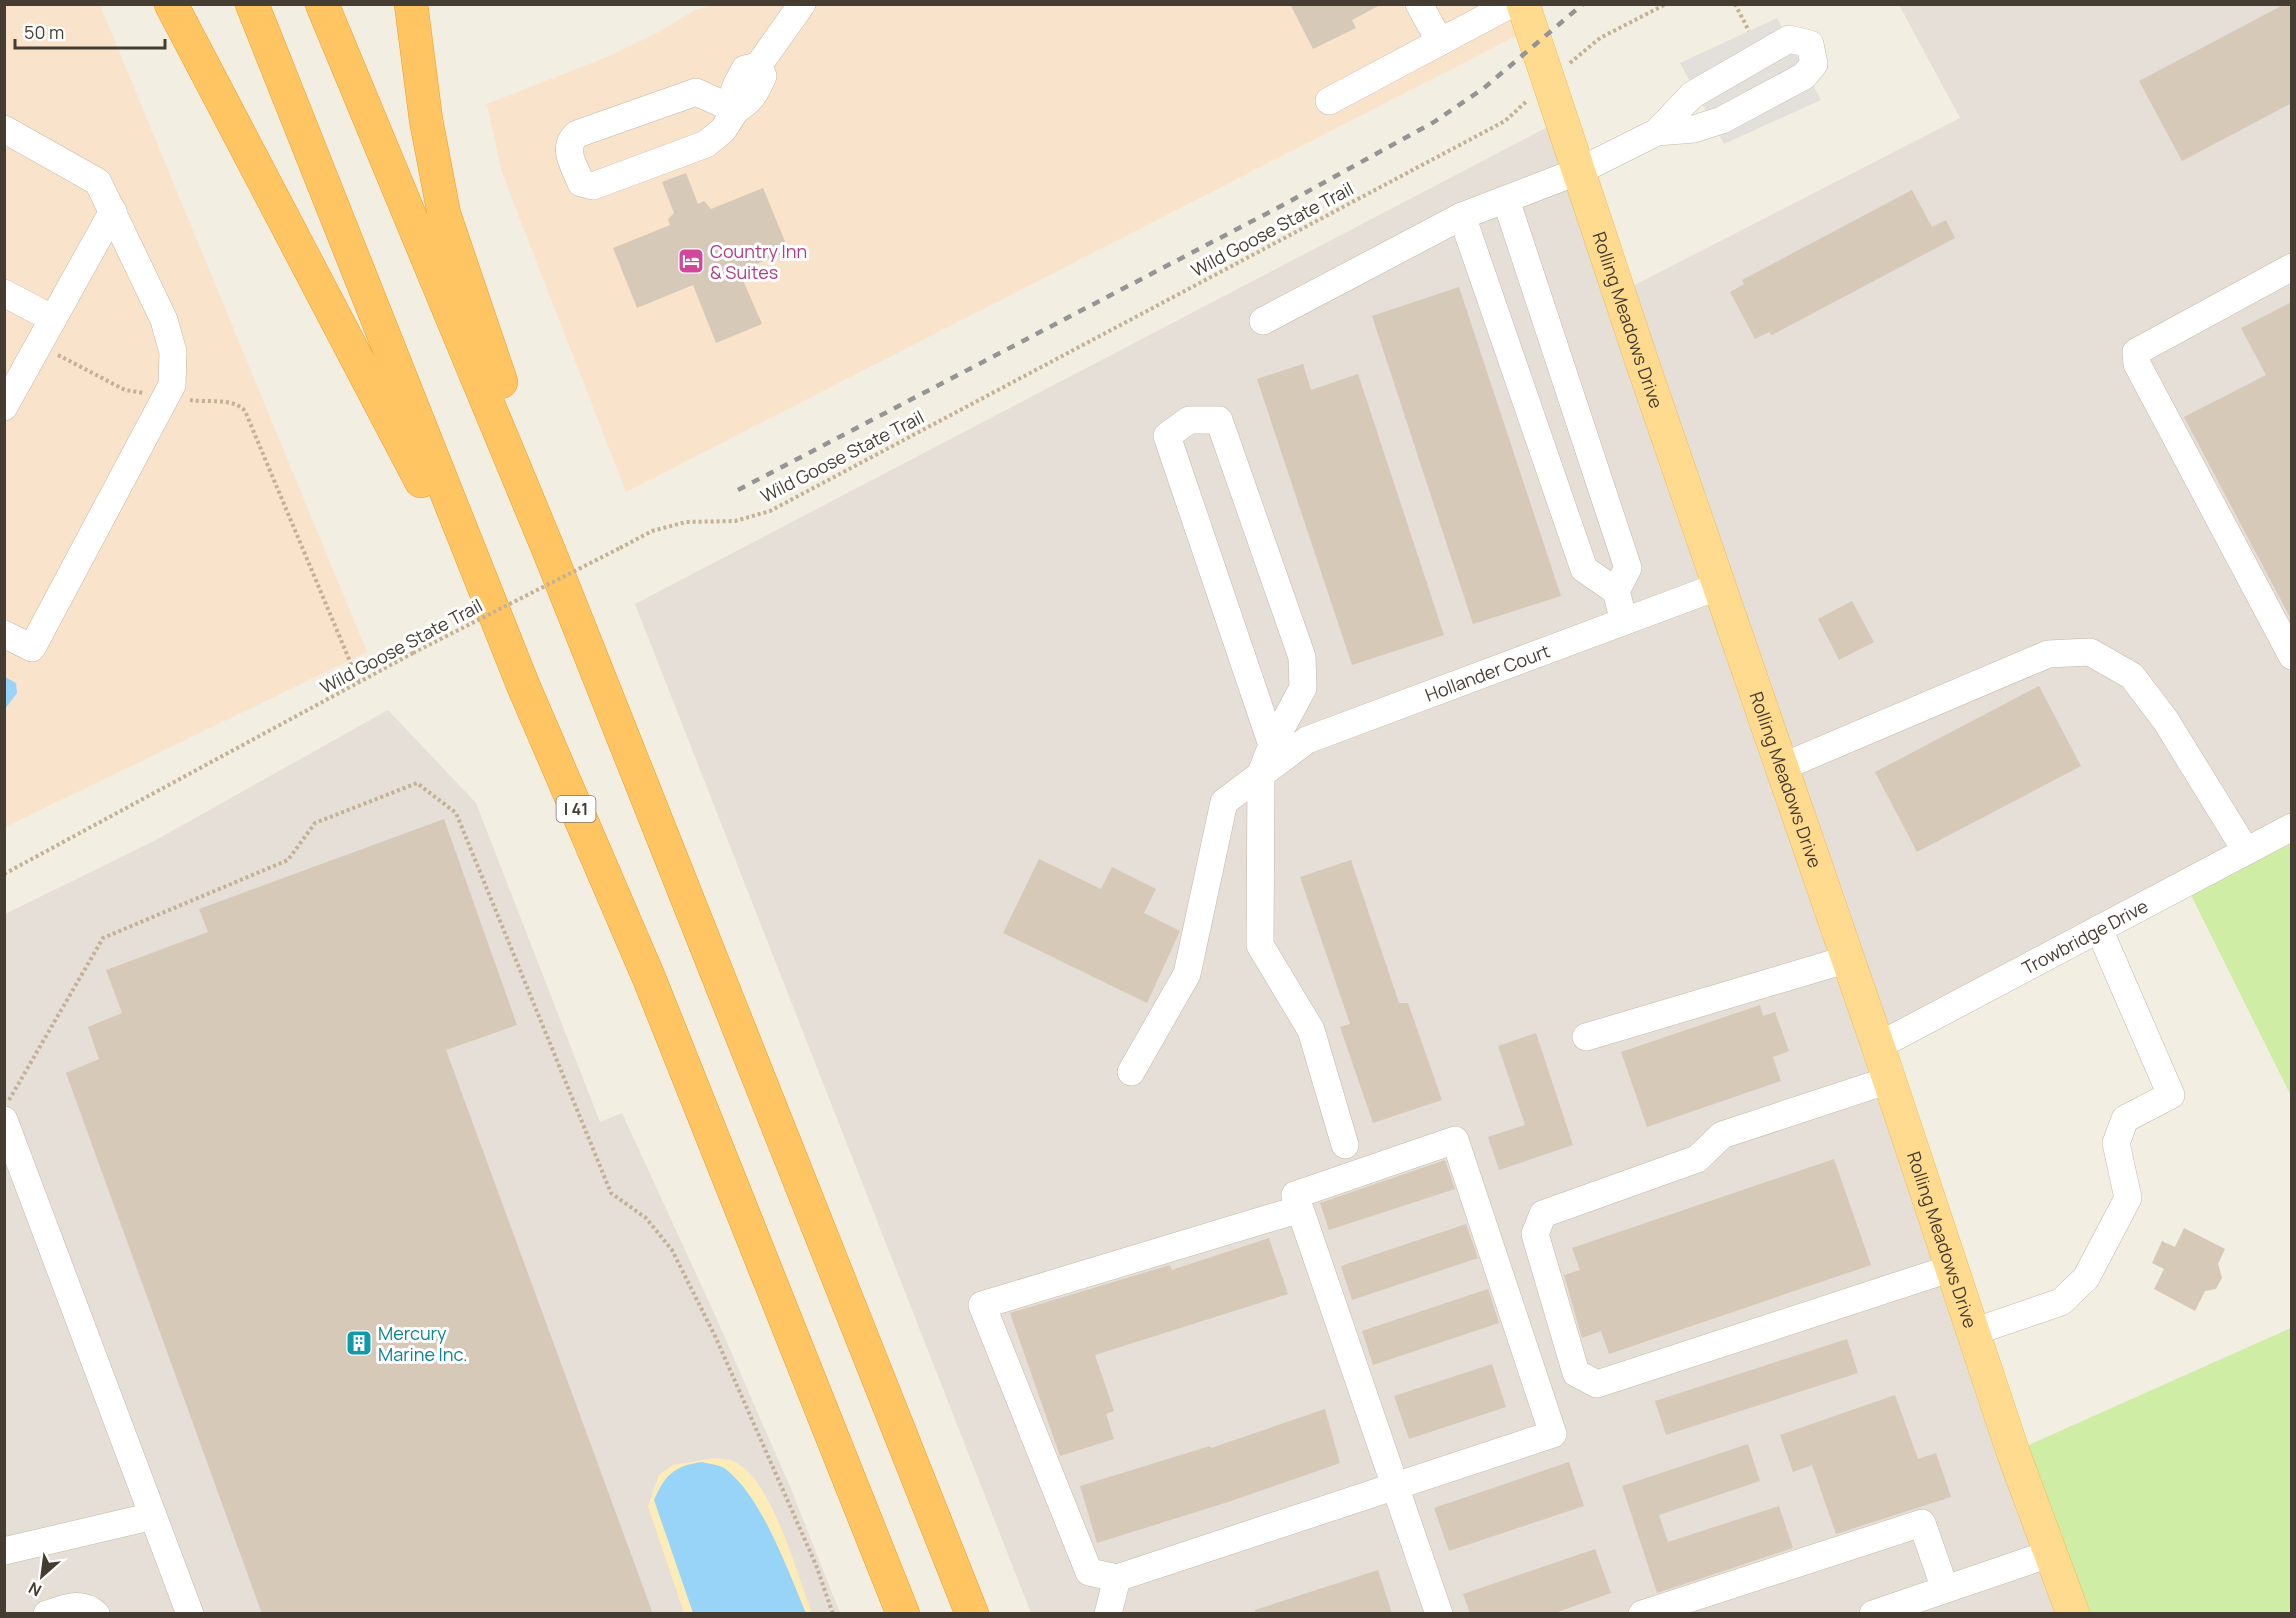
<svg xmlns="http://www.w3.org/2000/svg" width="2296" height="1618" viewBox="0 0 2296 1618" font-family="Manrope,sans-serif">
	<rect width="100%" height="100%" fill="#f3eee2"/>
	<path fill="#f9e3ca" d="M 1510,4 L 1520,34 L 626,492 L 502,173 L 487,104 L 607,57 L 657,33 L 695,10 L 713,5 Z
		M 5,5 L 100,5 L 367,652 L 5,827 Z"/>
	<path fill="#e5dfd8" d="M 1899,5 L 2291,5 L 2291,827 L 1878,1047 L 2067,1613 L 1031,1613 L 635,604 L 1561,120 L 1619,293 L 1960,118 Z
		M 388,710 L 476,803 L 600,1122 L 622,1113 L 715,1315 L 791,1489 L 840,1613 L 5,1614 L 5,914 L 154,841 Z"/>
	<path fill="#d0eda6" d="M 2291,827 L 2291,1096 L 2185,883 Z
		M 2291,1328 L 2291,1613 L 2073,1613 L 2013,1452 Z"/>
	<path fill="#fdecb8" d="M 714,1458 C 720,1459 728,1459 733,1461 C 773,1479 796,1574 812,1613 L 684,1613 L 648,1506 L 659,1475 L 673,1465 Z"/>
	<path fill="#e3e0dc" d="M 1777,18 L 1821,100 L 1724,144 L 1680,63 Z"/>
	<path fill="#97d4f8" d="M 5,677 L 16,683 L 17,693 L 5,709 Z
		M 702,1462 C 710,1464 722,1465 728,1471 C 763,1500 788,1571 806,1613 L 693,1613 L 654,1500 C 665,1475 674,1466 702,1462 Z"/>
	<path fill="#d6c9b7" d="M 1290,4 L 1382,4 L 1352,20 L 1356,28 L 1313,49 Z
		M 2285,4 L 2292,4 L 2292,103 L 2182,161 L 2139,81 Z
		M 686,173 L 698,204 L 704,201 L 711,209 L 763,188 L 789,251 L 739,271 L 762,324 L 716,343 L 693,285 L 637,308 L 613,248 L 670,225 L 668,219 L 674,213 L 662,182 Z
		M 1912,190 L 1932,227 L 1946,220 L 1955,238 L 1772,335 L 1769,332 L 1755,339 L 1730,292 L 1744,284 L 1742,280 Z
		M 1459,287 L 1561,596 L 1473,624 L 1372,316 Z
		M 2292,302 L 2292,621 L 2184,417 L 2266,375 L 2241,328 Z
		M 1303,364 L 1311,390 L 1358,374 L 1444,635 L 1352,665 L 1257,379 Z
		M 1852,601 L 1874,642 L 1839,660 L 1818,619 Z
		M 2039,686 L 2081,766 L 1917,852 L 1875,772 Z
		M 444,819 L 517,1025 L 446,1050 L 653,1614 L 262,1614 L 66,1073 L 99,1059 L 88,1027 L 122,1013 L 106,970 L 208,932 L 199,909 Z
		M 1039,859 L 1101,889 L 1112,867 L 1156,889 L 1144,913 L 1180,931 L 1147,1003 L 1003,933 Z
		M 1351,860 L 1399,1003 L 1408,1003 L 1442,1100 L 1373,1123 L 1340,1027 L 1350,1024 L 1300,877 Z
		M 1760,1005 L 1763,1016 L 1775,1012 L 1789,1051 L 1773,1057 L 1781,1081 L 1647,1127 L 1621,1052 Z
		M 1536,1033 L 1573,1145 L 1499,1170 L 1488,1137 L 1525,1125 L 1498,1046 Z
		M 1834,1159 L 1871,1265 L 1609,1354 L 1601,1331 L 1582,1338 L 1564,1275 L 1580,1270 L 1572,1248 Z
		M 1445,1160 L 1455,1189 L 1329,1230 L 1320,1203 Z
		M 1466,1224 L 1478,1258 L 1352,1300 L 1341,1266 Z
		M 2184,1228 L 2225,1249 L 2218,1264 L 2222,1278 L 2216,1289 L 2205,1291 L 2195,1311 L 2154,1289 L 2164,1269 L 2152,1263 L 2162,1241 L 2175,1247 Z
		M 1269,1238 L 1288,1294 L 1095,1355 L 1114,1411 L 1106,1414 L 1114,1439 L 1060,1456 L 1010,1313 L 1170,1265 L 1172,1270 Z
		M 1488,1289 L 1499,1323 L 1373,1365 L 1362,1331 Z
		M 1847,1339 L 1858,1373 L 1666,1435 L 1655,1401 Z
		M 1492,1364 L 1506,1407 L 1409,1439 L 1394,1396 Z
		M 1895,1395 L 1918,1459 L 1936,1453 L 1951,1497 L 1836,1534 L 1812,1465 L 1793,1472 L 1780,1435 Z
		M 1325,1409 L 1340,1463 L 1228,1502 L 1097,1543 L 1080,1486 L 1210,1446 L 1211,1448 Z
		M 1748,1444 L 1760,1481 L 1659,1515 L 1668,1542 L 1779,1506 L 1793,1548 L 1657,1593 L 1622,1486 Z
		M 1569,1462 L 1584,1506 L 1449,1551 L 1434,1508 Z
		M 1595,1549 L 1611,1593 L 1552,1614 L 1470,1614 L 1463,1594 Z
		M 1378,1570 L 1392,1614 L 1256,1614 L 1255,1610 Z"/>
	<g fill="none" stroke-linecap="round" stroke-linejoin="round">
		<g stroke="#c3b8a7" stroke-width="28">
			<g id="minor">
				<path d="M 1419,4 L 1440,42"/>
				<path d="M 758,66 L 763,76 C 756,92 751,101 736,110 C 729,93 737,84 745,69 L 758,66 L 802,4"/>
				<path d="M 696,92 L 736,110 L 723,130 L 706,144 L 593,186 L 581,183 C 574,165 561,148 577,134 Z"/>
				<path d="M 1329,101 L 1511,4"/>
				<path d="M 4,129 L 98,182 L 164,320 L 173,352 L 172,385 L 32,648 L 4,634"/>
				<path d="M 1506,200 L 1628,568 L 1616,591 L 1624,621"/>
				<path d="M 1462,216 L 1584,569 L 1616,591"/>
				<path d="M 2292,267 L 2136,352 L 2137,364 L 2292,656"/>
				<path d="M 4,293 L 53,319"/>
				<path d="M 1263,321 L 1462,216 L 1579,171 L 1657,132 L 1694,129 L 1722,120 L 1804,76 L 1814,64 L 1810,44 L 1789,39 L 1692,95 L 1657,132"/>
				<path d="M 4,407 L 113,211"/>
				<path d="M 1272,745 L 1167,436 L 1189,420 L 1219,420 L 1302,657 L 1303,688 L 1272,745 L 1261,773 L 1260,945 L 1311,1030 L 1345,1145"/>
				<path d="M 1782,767 L 2048,654 L 2090,652 L 2132,676 L 2166,721 L 2246,851"/>
				<path d="M 1586,1037 L 1848,959"/>
				<path id="s1" d="M 1878,1046 L 2292,827"/>
				<path id="s2" d="M 1131,1072 L 1187,974 L 1224,802 L 1307,740 L 1719,586"/>
				<path d="M 1889,1080 L 1722,1135 L 1697,1159 L 1543,1214 L 1535,1234 L 1576,1373 L 1597,1384 L 1952,1268"/>
				<path d="M 4,1120 L 190,1614"/>
				<path d="M 1300,1209 L 982,1305 L 1089,1572 L 1117,1578 L 1553,1434 L 1455,1140 L 1295,1195 L 1300,1209 L 1439,1614"/>
				<path d="M 1973,1332 L 2061,1302 L 2086,1278 L 2128,1198 L 2116,1143 L 2125,1119 L 2171,1095 L 2099,929"/>
				<path d="M 4,1551 L 153,1516"/>
				<path d="M 47,1614 C 64,1609 81,1600 96,1614"/>
				<path d="M 1108,1614 L 1117,1578"/>
				<path d="M 1642,1614 L 1922,1523 L 1945,1589"/>
				<path d="M 1873,1614 L 2049,1554"/>
			</g>
		</g>
		<g stroke="#f1bb53" stroke-width="34">
			<g id="major">
				<path id="s3" d="M 1523,4 L 1643,365 L 1878,1046 L 2013,1452 L 2073,1614"/>
			</g>
		</g>
		<g stroke="#ef9b21" stroke-width="34">
			<path id="highway" d="M 171,4 L 421,481
				M 252,4 L 523,685 L 649,978 L 903,1614
				M 322,4 L 549,551 L 972,1614
				M 411,4 L 426,120 L 444,214 L 501,382"/>
		</g>
		<path stroke="#c3b194" stroke-width="4" stroke-dasharray="3 3" stroke-linecap="butt" d="M 1735,4 L 1749,31
			M 1570,63 L 1600,38 L 1666,4
			M 58,355 L 125,390 L 144,393
			M 190,400 C 207,403 233,397 245,411 L 359,683
			M 620,548 L 652,531 L 686,522 L 735,521 L 770,511 L 1505,121 L 1528,100
			M 4,874 L 413,653
			M 9,1100 L 103,938 L 288,860 L 315,823 L 417,783 L 456,813 L 611,1193 L 646,1218 L 672,1250 L 716,1338 L 816,1565 L 833,1614"/>
		<use href="#minor" stroke="#fff" stroke-width="27"/>
		<use href="#major" stroke="#ffdb90" stroke-width="33"/>
		<use href="#highway" stroke="#ffc562" stroke-width="33"/>
		<path stroke="#949494" stroke-width="4.5" stroke-dasharray="8 8" stroke-linecap="butt" d="M 738,490 L 1283,205 L 1434,122 L 1484,88 L 1583,4"/>
		<path stroke="#c3b194" stroke-width="4" stroke-dasharray="3 3" stroke-linecap="butt" d="M 413,653 L 620,548"/>
	</g>
	<defs>
		<g id="hotel-square" transform="scale(1.35)"><rect x="-9" y="-9" width="18" height="18" rx="4" fill="#d1479c" stroke="#fff"/><path d="M-6-4.5h1.5V1H6V5H4.5V3h-9V5H-6ZM-4 0a1.8 1.8 0 1 1 3.6 0ZM.5 0V-2.5h3Q6-2.5 6 0Z" fill="#fff"/></g>
		<g id="building-square" transform="scale(1.35)"><rect x="-9" y="-9" width="18" height="18" rx="4" fill="#0f9aa8" stroke="#fff"/><path d="M-4-6H4V6H1V3H-1V6H-4ZM-2.5-4.3h1.7v1.8h-1.7ZM.8-4.3h1.7v1.8H.8ZM-2.5-1h1.7V.8h-1.7ZM.8-1h1.7V.8H.8Z" fill="#fff"/></g>
	</defs>
	<g fill-rule="evenodd">
		<use href="#hotel-square" x="691" y="261"/>
		<use href="#building-square" x="359" y="1343"/>
	</g>
	<g text-anchor="middle" dominant-baseline="central" stroke-width="6" stroke-linejoin="round" paint-order="stroke">
		<rect fill="#fff" stroke="#7e7770" stroke-width="1.5" x="556.5" y="796" width="39" height="26" rx="4.5"/>
		<g font-size="16" font-weight="bold" fill="#463d32">
			<text x="576" y="809">I 41</text>
		</g>
		<g font-size="18" fill="#463d32" stroke="#fff">
			<text transform="translate(1272 229) rotate(-28)">Wild Goose State Trail</text>
			<text stroke="none"><textPath href="#s3" startOffset="333">Rolling Meadows Drive</textPath></text>
			<text transform="translate(842 456) rotate(-27)">Wild Goose State Trail</text>
			<text transform="translate(401 646) rotate(-28)">Wild Goose State Trail</text>
			<text stroke="none"><textPath href="#s2" startOffset="585">Hollander Court</textPath></text>
			<text stroke="none"><textPath href="#s3" startOffset="819">Rolling Meadows Drive</textPath></text>
			<text stroke="none"><textPath href="#s1" startOffset="234">Trowbridge Drive</textPath></text>
			<text stroke="none"><textPath href="#s3" startOffset="1305">Rolling Meadows Drive</textPath></text>
		</g>
		<g font-size="18" fill="#b23c85" stroke="#fff" text-anchor="start">
			<text x="710" y="251">Country Inn<tspan x="710" dy="21">&amp; Suites</tspan></text>
		</g>
		<g font-size="18" fill="#0d838f" stroke="#fff" text-anchor="start">
			<text x="378" y="1333">Mercury<tspan x="378" dy="21">Marine Inc.</tspan></text>
		</g>
	</g>
	<rect width="2296" height="1618" fill="none" stroke="#463d32" stroke-width="12"/>
	<g transform="translate(42 1576) rotate(208)" stroke="#ffffff" stroke-width="4.5" paint-order="stroke">
	<path d="M0-4.5L10 22L0 15L-10 22Z" fill="#463d32"/>
	<text y="-9" font-size="16" font-weight="bold" text-anchor="middle" fill="#463d32">N</text>
	</g>
	<path d="M15 39v9h150v-9" fill="none" stroke="#463d32" stroke-width="3"/>
	<text x="24" y="39" font-size="18" fill="#463d32" stroke="#ffffff" stroke-width="4.5" paint-order="stroke">50 m</text>
</svg>
